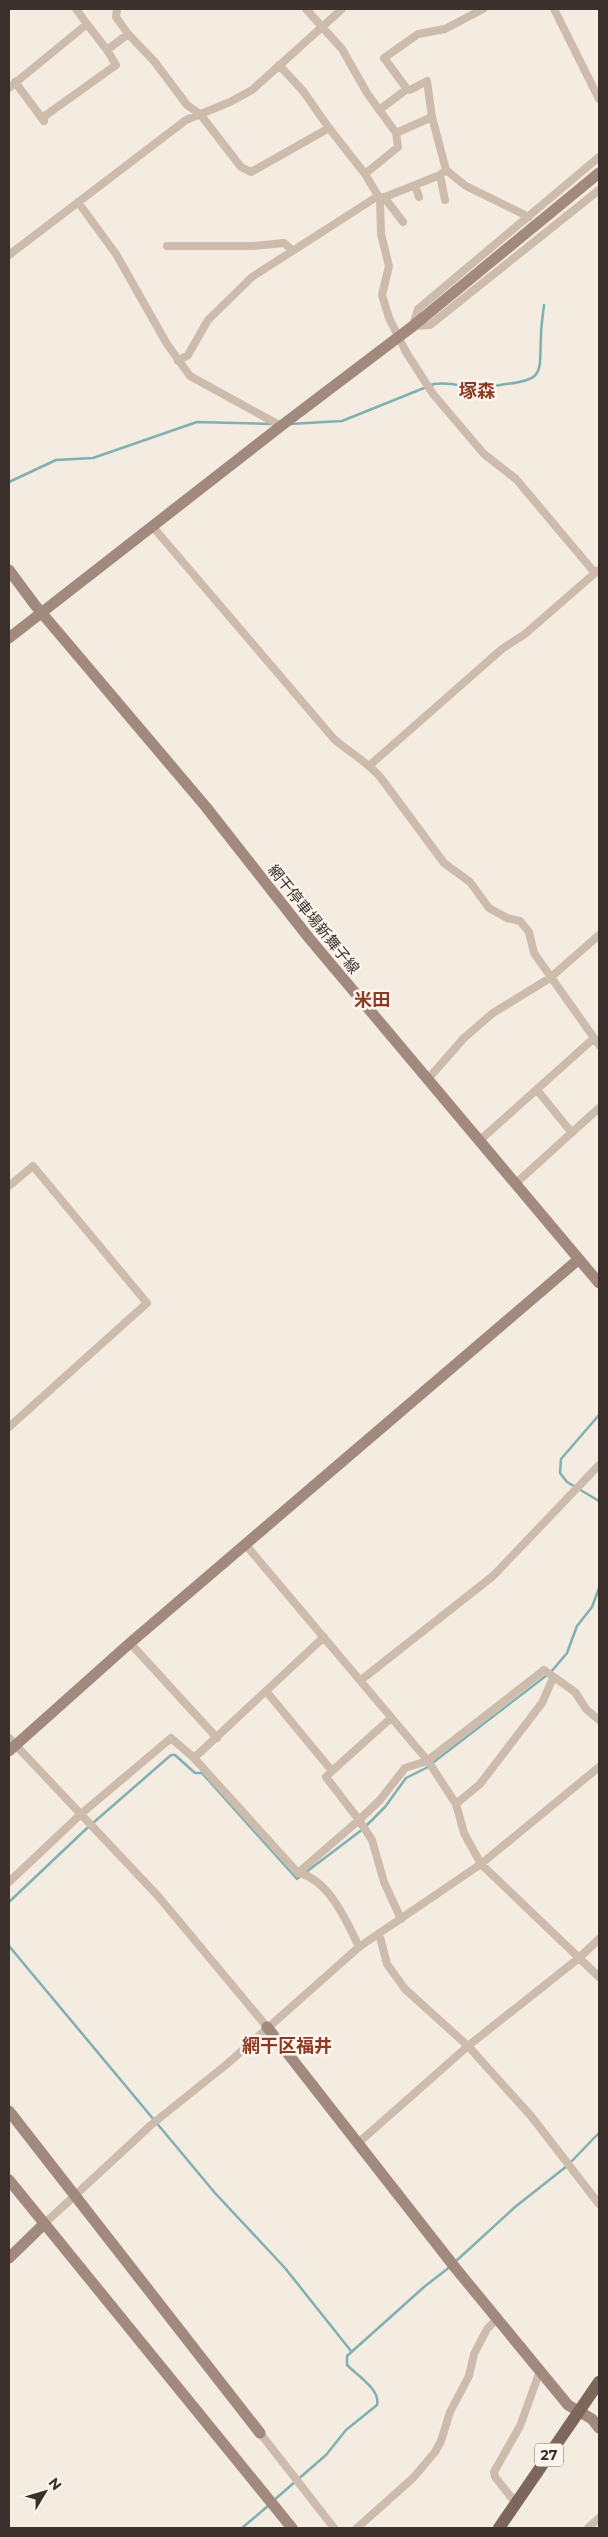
<svg xmlns="http://www.w3.org/2000/svg" width="608" height="2537" viewBox="0 0 608 2537" font-family="Montserrat,'Noto Sans JP',sans-serif">
	<rect width="100%" height="100%" fill="#f4ebe1"/>
	<g fill="none" stroke-linecap="round" stroke-linejoin="round">
		<path stroke="#7fb0b2" stroke-width="2.5" d="M 290,424 L 342,421 L 434,384 C 452,382 459,386 475,388 C 485,390 496,385 506,384 C 546,380 539,371 541,336 C 541,326 543,315 544,305
			M 9,482 L 56,460 L 93,458 L 197,422 L 272,424
			M 599,1415 L 561,1459 L 560,1473 L 567,1482 L 599,1501
			M 9,1902 L 85,1830 L 171,1755 L 175,1755 L 195,1773 L 202,1773 L 297,1879 L 363,1829 L 385,1807 L 406,1778 L 426,1768 L 551,1672 L 567,1653 L 577,1626 L 592,1607 L 599,1588
			M 9,1946 L 215,2193 L 285,2268 L 351,2351
			M 455,2262 L 515,2207 L 567,2166 L 599,2133
			M 273,2501 L 326,2455 L 346,2430 L 377,2405 C 381,2390 357,2375 347,2365 L 347,2356 L 424,2287 L 451,2266
			M 242,2528 L 269,2505"/>
		<path stroke="#cdbbac" stroke-width="8" d="M 76,9 L 87,24
			M 117,9 L 116,17 L 128,34 L 154,61 L 187,105 L 200,114 L 241,167 L 251,172 L 329,128
			M 306,9 L 342,49 L 367,93 L 396,133 L 398,147 L 365,174
			M 554,9 L 599,99
			M 279,65 L 303,91 L 329,128 L 365,174 L 380,199 L 381,234 L 389,266 L 382,295 L 389,318 L 406,352 L 433,394 L 484,454 L 516,479 L 595,573 L 599,570
			M 15,82 L 44,121
			M 9,88 L 87,24 L 107,50 L 128,34
			M 407,89 L 410,90 L 427,81 L 432,117 L 446,170 L 466,186 L 529,217
			M 379,110 L 407,89 L 384,58 L 418,34 L 445,29 L 483,9
			M 42,118 L 116,65 L 107,50
			M 396,133 L 432,117
			M 599,157 L 418,309 L 413,326 L 430,325 L 599,190
			M 440,175 L 445,200
			M 415,185 L 419,197
			M 384,197 L 403,222
			M 380,199 L 440,175 L 446,170
			M 78,202 L 116,254 L 167,344 L 190,376 L 281,426
			M 167,246 L 253,246 L 284,243 L 292,250
			M 9,255 L 186,120 L 230,102 L 252,90 L 342,9
			M 178,361 L 188,355 L 208,320 L 252,277 L 378,196
			M 153,527 L 334,739 C 350,753 368,762 381,778 L 444,863 L 470,882 L 489,908 L 507,918 L 520,921 L 529,932 L 534,953 L 599,1045
			M 370,765 L 502,649 L 525,634 L 595,573
			M 427,1080 L 464,1038 L 493,1013 L 550,978 L 599,935
			M 537,1090 L 572,1133
			M 479,1141 L 593,1039
			M 515,1184 L 599,1108
			M 9,1186 L 33,1166 L 147,1303 L 9,1427
			M 245,1544 L 428,1761 L 456,1804 L 464,1833 L 481,1864 L 599,1977
			M 130,1643 L 217,1738
			M 361,1680 L 493,1576 L 599,1465
			M 266,1691 L 332,1771 L 391,1718
			M 9,1738 L 158,1896 L 267,2027
			M 194,1758 L 324,1637
			M 332,1771 L 326,1777 L 359,1820 L 380,1800 L 405,1768 L 427,1761 L 544,1670 L 575,1692 L 586,1709 L 599,1720
			M 456,1804 L 480,1784 L 542,1703 L 553,1678
			M 298,1873 L 359,1820 L 372,1840 L 384,1882 L 401,1919
			M 9,1882 L 81,1814 L 171,1738 L 194,1758 L 298,1873 C 329,1879 347,1922 359,1947
			M 379,1933 L 387,1964 L 405,1989 L 468,2046 L 531,2116 L 599,2204
			M 357,2144 L 468,2046 L 579,1958 L 599,1939
			M 44,2224 L 151,2125 L 227,2064 L 359,1947 L 481,1864 L 599,1767
			M 260,2433 L 334,2528
			M 516,2503 L 495,2477 L 494,2472 L 520,2426 L 540,2371
			M 357,2528 L 413,2478 L 435,2452 L 441,2441 L 450,2412 L 469,2376 L 474,2354 L 487,2329 L 497,2319
			M 588,2528 L 599,2518"/>
		<path stroke="#a18a7d" stroke-width="11" d="M 9,570 L 35,605 L 206,807 L 309,938 L 599,1283
			M 9,638 L 281,426 L 413,326 L 599,173
			M 9,1751 L 130,1643 L 579,1259
			M 267,2027 L 457,2270 L 568,2405 L 592,2419 L 599,2428
			M 9,2111 L 260,2433
			M 9,2180 L 292,2528
			M 9,2258 L 44,2224"/>
		<path stroke="#7d675c" stroke-width="12" d="M 499,2528 L 599,2382"/>
	</g>
	<g text-anchor="middle" dominant-baseline="central" stroke-width="5" stroke-linejoin="round" paint-order="stroke">
		<rect fill="#fbf5ee" stroke="#756b66" stroke-width="1" x="535" y="2443.5" width="28" height="23" rx="4"/>
		<g font-size="14" font-weight="bold" fill="#3b302b">
			<text x="549" y="2455">27</text>
		</g>
		<g font-size="15" fill="#3b302b" stroke="#fbf5ee">
			<text transform="translate(314 919) rotate(51)">網干停車場新舞子線</text>
		</g>
		<g font-size="18" font-weight="bold" fill="#8c3b22" stroke="#fbf5ee">
			<text x="477" y="391">塚森</text>
			<text x="372" y="1000">米田</text>
			<text x="287" y="2046">網干区福井</text>
		</g>
	</g>
	<rect width="608" height="2537" fill="none" stroke="#3b302b" stroke-width="20"/>
	<g transform="translate(45 2492) rotate(52)" stroke="#fbf5ee" stroke-width="4" paint-order="stroke">
	<path d="M0-4L9 19L0 12L-9 19Z" fill="#3b302b"/>
	<text y="-8" font-size="14" font-weight="bold" text-anchor="middle" fill="#3b302b">N</text>
	</g>
</svg>
